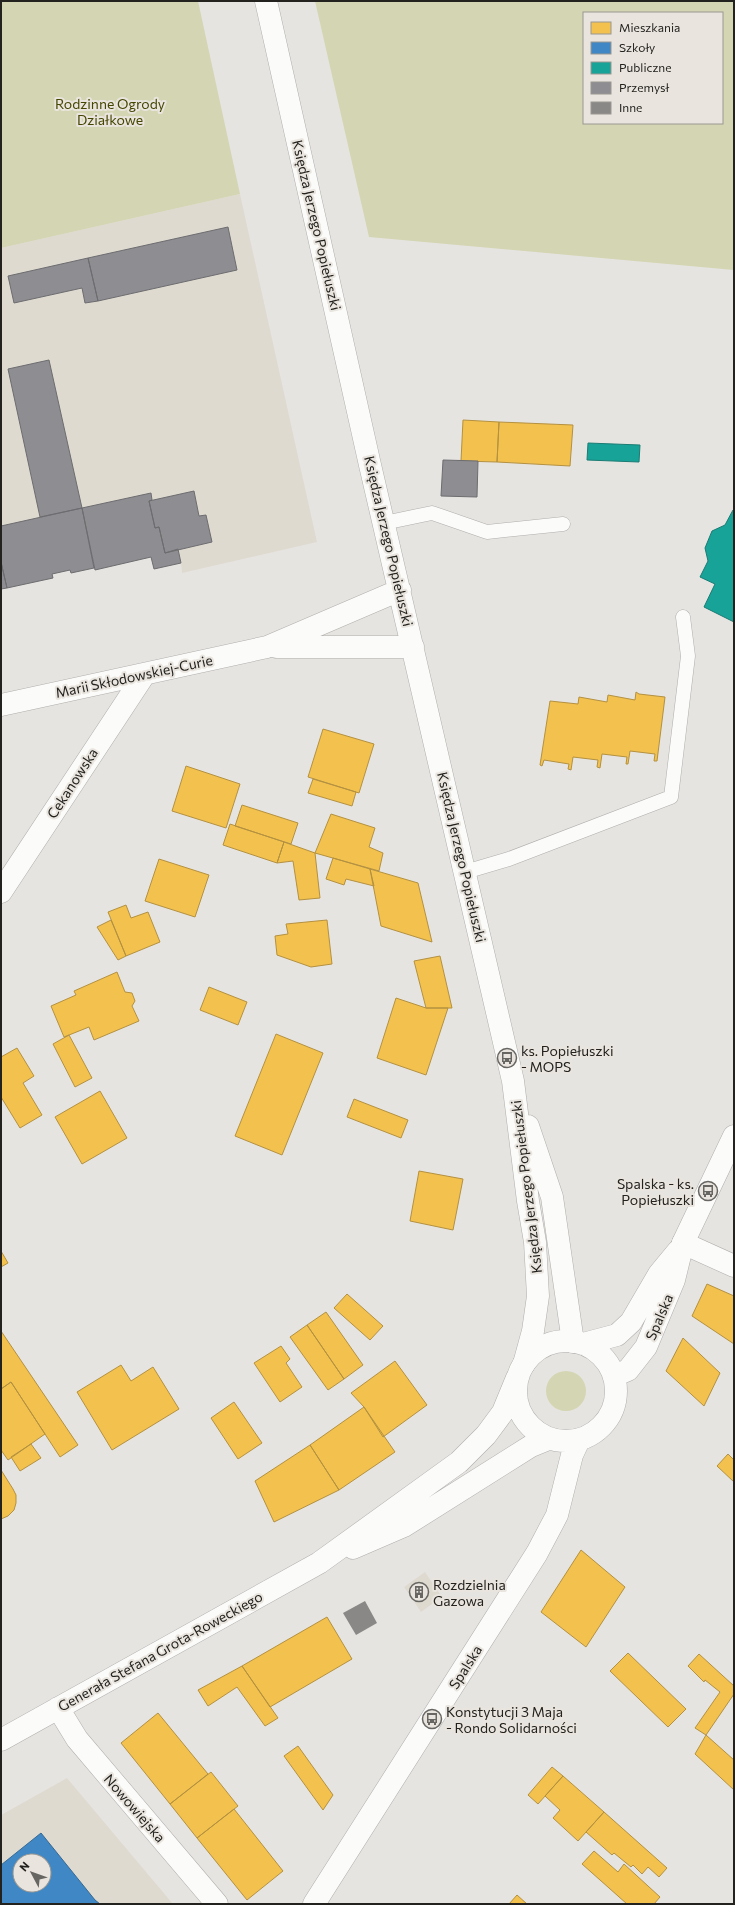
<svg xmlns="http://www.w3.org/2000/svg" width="735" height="1905" viewBox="0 0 735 1905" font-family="Commissioner,sans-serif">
	<rect width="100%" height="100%" fill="#e6e4e1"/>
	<path fill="#dfdad0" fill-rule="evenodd" d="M 240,194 L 317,542 L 182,573 L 181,563 L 154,569 L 151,557 L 95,570 L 94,568 L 71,573 L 70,570 L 52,574 L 53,578 L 1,589 L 1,248 Z
		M 425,1572 L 442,1597 L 421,1612 L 404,1587 Z
		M 67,1778 L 173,1904 L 1,1904 L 1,1815 ZM 20,1861 L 44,1861 L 44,1885 L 20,1885 Z"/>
	<path fill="#d4d5b2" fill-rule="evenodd" d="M 1,1 L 198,1 L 240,194 L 1,248 Z
		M 315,1 L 734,1 L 734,270 L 369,237 ZM 584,13 L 722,13 L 722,123 L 584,123 Z
		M546 1391a20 20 0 1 1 40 0a20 20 0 1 1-40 0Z"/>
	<path fill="#f2c14e" stroke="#b49140" d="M 463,420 L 499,422 L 497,462 L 461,461 Z
		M 499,422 L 573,425 L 570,466 L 497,462 Z
		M 636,692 L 639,694 L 665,697 L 657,761 L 654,761 L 655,754 L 630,751 L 628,764 L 626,764 L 627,757 L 602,754 L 600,768 L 597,767 L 598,760 L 573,757 L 571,770 L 568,769 L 569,764 L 544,760 L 542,766 L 540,765 L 550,701 L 578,704 L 579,697 L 607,702 L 608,695 L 635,700 Z
		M 323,729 L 374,744 L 359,793 L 308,777 Z
		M 186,766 L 240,784 L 226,828 L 172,811 Z
		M 313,779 L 356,792 L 352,806 L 308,793 Z
		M 242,805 L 298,823 L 291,844 L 235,826 Z
		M 331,814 L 375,828 L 369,847 L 383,853 L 379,871 L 315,853 Z
		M 230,824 L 284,842 L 277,863 L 223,845 Z
		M 284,842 L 315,853 L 320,898 L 299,900 L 293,861 L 277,863 Z
		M 333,858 L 370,869 L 374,886 L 346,879 L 344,885 L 326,879 Z
		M 159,859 L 209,875 L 195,917 L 145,901 Z
		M 370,869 L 418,883 L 432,942 L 381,926 Z
		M 126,905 L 131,918 L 148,912 L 160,942 L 126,956 L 108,912 Z
		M 111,920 L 126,956 L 118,960 L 97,927 Z
		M 327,920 L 332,964 L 311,967 L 277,955 L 275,936 L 288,934 L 286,924 Z
		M 440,956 L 452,1008 L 426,1008 L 414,961 Z
		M 117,972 L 125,992 L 132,993 L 135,1001 L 132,1006 L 139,1021 L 94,1040 L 89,1027 L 64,1037 L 51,1006 L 76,995 L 74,991 Z
		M 209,987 L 247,1002 L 238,1025 L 200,1010 Z
		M 396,998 L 426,1008 L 448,1008 L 426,1075 L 377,1058 Z
		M 276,1034 L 323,1053 L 282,1155 L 235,1136 Z
		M 69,1035 L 92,1078 L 75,1087 L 53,1044 Z
		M 17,1048 L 34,1076 L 23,1083 L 42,1115 L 20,1128 L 1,1097 L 1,1057 Z
		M 100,1091 L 127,1138 L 82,1164 L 55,1117 Z
		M 354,1099 L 408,1120 L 401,1138 L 347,1117 Z
		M 419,1171 L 463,1179 L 453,1230 L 410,1221 Z
		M 1,1251 L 8,1263 L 1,1267 Z
		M 707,1284 L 734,1296 L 734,1344 L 692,1316 Z
		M 347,1294 L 383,1326 L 370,1340 L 334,1308 Z
		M 326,1312 L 363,1365 L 344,1379 L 307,1325 Z
		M 307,1325 L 344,1379 L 328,1390 L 290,1337 Z
		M 1,1331 L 78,1445 L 60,1457 L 11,1382 L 1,1389 Z
		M 683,1338 L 720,1373 L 704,1406 L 666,1371 Z
		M 281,1346 L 290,1359 L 286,1363 L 302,1387 L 280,1402 L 254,1363 Z
		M 395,1361 L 427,1405 L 383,1437 L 364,1407 L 351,1393 Z
		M 121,1365 L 131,1381 L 153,1367 L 179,1409 L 112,1450 L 77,1392 Z
		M 11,1382 L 45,1434 L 8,1460 L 1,1450 L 1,1389 Z
		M 234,1402 L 262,1443 L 238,1459 L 211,1418 Z
		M 364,1407 L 395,1452 L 339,1490 L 310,1445 Z
		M 31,1444 L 41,1458 L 20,1471 L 11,1457 Z
		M 310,1445 L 339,1490 L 274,1522 L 255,1481 Z
		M 728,1454 L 734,1460 L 734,1482 L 717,1466 Z
		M 1,1470 L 13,1489 L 16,1495 L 16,1503 L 14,1510 L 8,1516 L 1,1519 Z
		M 581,1550 L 625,1587 L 586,1647 L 541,1612 Z
		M 327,1617 L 352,1659 L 270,1707 L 242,1666 Z
		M 628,1653 L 686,1709 L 668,1727 L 610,1671 Z
		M 699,1654 L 734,1686 L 734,1694 L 706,1735 L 695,1728 L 720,1692 L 705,1680 L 704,1682 L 688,1666 Z
		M 242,1666 L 278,1718 L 265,1726 L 237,1687 L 208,1706 L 198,1690 Z
		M 158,1713 L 208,1774 L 170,1804 L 121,1743 Z
		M 706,1735 L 734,1760 L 734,1790 L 695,1754 Z
		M 298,1746 L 333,1795 L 323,1810 L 284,1756 Z
		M 552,1767 L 563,1776 L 538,1804 L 528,1795 Z
		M 211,1772 L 238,1806 L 197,1838 L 170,1804 Z
		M 563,1776 L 604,1812 L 578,1841 L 553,1818 L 560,1810 L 545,1796 Z
		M 234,1809 L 283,1871 L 247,1900 L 197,1838 Z
		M 604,1812 L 667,1868 L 659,1877 L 648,1867 L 642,1874 L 633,1865 L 631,1867 L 614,1853 L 612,1855 L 586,1832 Z
		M 594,1851 L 618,1872 L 624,1864 L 660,1897 L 654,1904 L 627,1904 L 582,1864 Z
		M 517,1895 L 527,1904 L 509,1904 Z"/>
	<path fill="#3f88c5" stroke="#376993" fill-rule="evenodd" d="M 41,1833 L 95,1900 L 100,1904 L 1,1904 L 1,1865 ZM 20,1861 L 44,1861 L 44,1885 L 20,1885 Z"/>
	<path fill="#17a398" stroke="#1b7c74" d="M 588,443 L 640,445 L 639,462 L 587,460 Z
		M 733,510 L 734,511 L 734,622 L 704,607 L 715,584 L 700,577 L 708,561 L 705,548 L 712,531 L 725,525 Z"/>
	<path fill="#8d8d92" stroke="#6d6d70" d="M 228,227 L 237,270 L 98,301 L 88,258 Z
		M 88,258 L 98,301 L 85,303 L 82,288 L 14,303 L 8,276 Z
		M 49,360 L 82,508 L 40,517 L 8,369 Z
		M 443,460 L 478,461 L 477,497 L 441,496 Z
		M 194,491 L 199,516 L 206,515 L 212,542 L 165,553 L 159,527 L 155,528 L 149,501 Z
		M 151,493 L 152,500 L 149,501 L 155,528 L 159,527 L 165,553 L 178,549 L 181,563 L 154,569 L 151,557 L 95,570 L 82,508 Z
		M 82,508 L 94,568 L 71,573 L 70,570 L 52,574 L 53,578 L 7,588 L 1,562 L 1,526 Z
		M 1,562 L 7,588 L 1,589 Z
		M 419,1584 L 427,1596 L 419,1601 L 411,1589 Z"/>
	<path fill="#8a8886" d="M 365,1601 L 377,1623 L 356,1635 L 343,1613 Z"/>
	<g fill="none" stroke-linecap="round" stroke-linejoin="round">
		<g stroke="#b0aeac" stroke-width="15">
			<path id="service" d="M 384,523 L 432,513 L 487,532 L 563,524
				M 465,872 L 509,859 L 671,797 L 688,656 L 683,617"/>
		</g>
		<g stroke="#b0aeac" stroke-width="23">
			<path id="minor" d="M 266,1 L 370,465 L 513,1081 L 528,1201 L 535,1242 L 538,1296 L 533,1331 L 524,1364
				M 277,647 L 413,647
				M 1,705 L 267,647 L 400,590
				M 1,892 L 144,675
				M 528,1126 L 552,1197 L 573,1342
				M 683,1243 L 734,1266"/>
		</g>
		<g stroke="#b0aeac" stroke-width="23">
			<path id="tertiary" d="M516 1391a50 50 0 1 1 100 0a50 50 0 1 1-100 0Z
				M 583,1344 L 617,1335 L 631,1322 L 659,1274 L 678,1251
				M 614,1376 L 628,1370 L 646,1347 L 674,1280 L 683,1243 L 734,1136
				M 353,1548 L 404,1526 L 531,1446 L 548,1439
				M 58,1708 L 77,1739 L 217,1904
				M 1,1740 L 319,1563 L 459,1462 L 486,1435 L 503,1412 L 517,1378
				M 314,1904 L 537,1553 L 557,1515 L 572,1455 L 579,1440"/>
		</g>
		<use href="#service" stroke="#fbfbfa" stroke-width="14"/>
		<use href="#minor" stroke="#fbfbfa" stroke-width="22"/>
		<use href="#tertiary" stroke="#fbfbfa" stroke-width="22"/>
	</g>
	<defs>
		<g id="bus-ring" transform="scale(1)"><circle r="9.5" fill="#e9e5de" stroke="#676663" stroke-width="1.5"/><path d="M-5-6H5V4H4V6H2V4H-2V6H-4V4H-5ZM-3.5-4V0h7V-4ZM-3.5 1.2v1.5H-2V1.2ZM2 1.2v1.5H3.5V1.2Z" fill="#676663"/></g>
		<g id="building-ring" transform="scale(1)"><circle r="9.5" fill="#e9e5de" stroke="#676663" stroke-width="1.5"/><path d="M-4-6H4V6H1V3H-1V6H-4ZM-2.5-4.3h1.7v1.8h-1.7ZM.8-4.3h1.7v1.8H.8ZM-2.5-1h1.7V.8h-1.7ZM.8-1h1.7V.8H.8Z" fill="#676663"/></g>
	</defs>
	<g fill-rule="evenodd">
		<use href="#bus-ring" x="507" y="1058"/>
		<use href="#bus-ring" x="708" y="1191"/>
		<use href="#building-ring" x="419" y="1592"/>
		<use href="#bus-ring" x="432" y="1719"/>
	</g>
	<g text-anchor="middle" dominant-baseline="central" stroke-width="4" stroke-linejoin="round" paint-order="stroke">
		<g font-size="14" fill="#454600" stroke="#e9e5de">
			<text x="110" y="103">Rodzinne Ogrody<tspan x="110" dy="16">Działkowe</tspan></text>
		</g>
		<g font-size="14" fill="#23221f" stroke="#e9e5de">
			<text transform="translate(317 225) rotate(77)">Księdza Jerzego Popiełuszki</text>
			<text transform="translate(389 541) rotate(77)">Księdza Jerzego Popiełuszki</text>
			<text transform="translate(134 676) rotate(-12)">Marii Skłodowskiej-Curie</text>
			<text transform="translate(72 783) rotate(-57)">Cekanowska</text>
			<text transform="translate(462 857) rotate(77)">Księdza Jerzego Popiełuszki</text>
			<text transform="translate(526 1187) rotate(-97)">Księdza Jerzego Popiełuszki</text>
			<text transform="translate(659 1317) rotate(-67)">Spalska</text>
			<text transform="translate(160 1651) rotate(-29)">Generała Stefana Grota-Roweckiego</text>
			<text transform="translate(465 1667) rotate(-58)">Spalska</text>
			<text transform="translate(135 1808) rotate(49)">Nowowiejska</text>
		</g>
		<g font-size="14" fill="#23221f" stroke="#e9e5de" text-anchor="start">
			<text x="521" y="1050">ks. Popiełuszki<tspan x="521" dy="16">- MOPS</tspan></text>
			<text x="694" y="1183" text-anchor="end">Spalska - ks.<tspan x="694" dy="16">Popiełuszki</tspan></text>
			<text x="433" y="1584">Rozdzielnia<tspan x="433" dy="16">Gazowa</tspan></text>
			<text x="446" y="1711">Konstytucji 3 Maja<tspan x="446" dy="16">- Rondo Solidarności</tspan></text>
		</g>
	</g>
	<rect width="735" height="1905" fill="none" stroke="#23221f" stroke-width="4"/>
	<rect x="583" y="12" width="140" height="112" fill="#e9e5de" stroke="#9a9792"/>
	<rect x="591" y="22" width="20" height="12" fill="#f2c14e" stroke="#9a9792"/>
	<text x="619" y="32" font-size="12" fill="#23221f">Mieszkania</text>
	<rect x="591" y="42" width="20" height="12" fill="#3f88c5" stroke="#9a9792"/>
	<text x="619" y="52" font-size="12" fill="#23221f">Szkoły</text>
	<rect x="591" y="62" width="20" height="12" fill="#17a398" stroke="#9a9792"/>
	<text x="619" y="72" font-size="12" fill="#23221f">Publiczne</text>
	<rect x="591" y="82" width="20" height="12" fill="#8d8d92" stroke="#9a9792"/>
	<text x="619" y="92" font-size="12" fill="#23221f">Przemysł</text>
	<rect x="591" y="102" width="20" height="12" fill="#8a8886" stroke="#9a9792"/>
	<text x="619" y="112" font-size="12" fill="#23221f">Inne</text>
	<g transform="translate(32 1873) rotate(311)"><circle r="19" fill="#e9e5de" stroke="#9a9792"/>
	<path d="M0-3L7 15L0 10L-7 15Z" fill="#676663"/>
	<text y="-6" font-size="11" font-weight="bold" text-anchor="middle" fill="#23221f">N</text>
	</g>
</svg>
